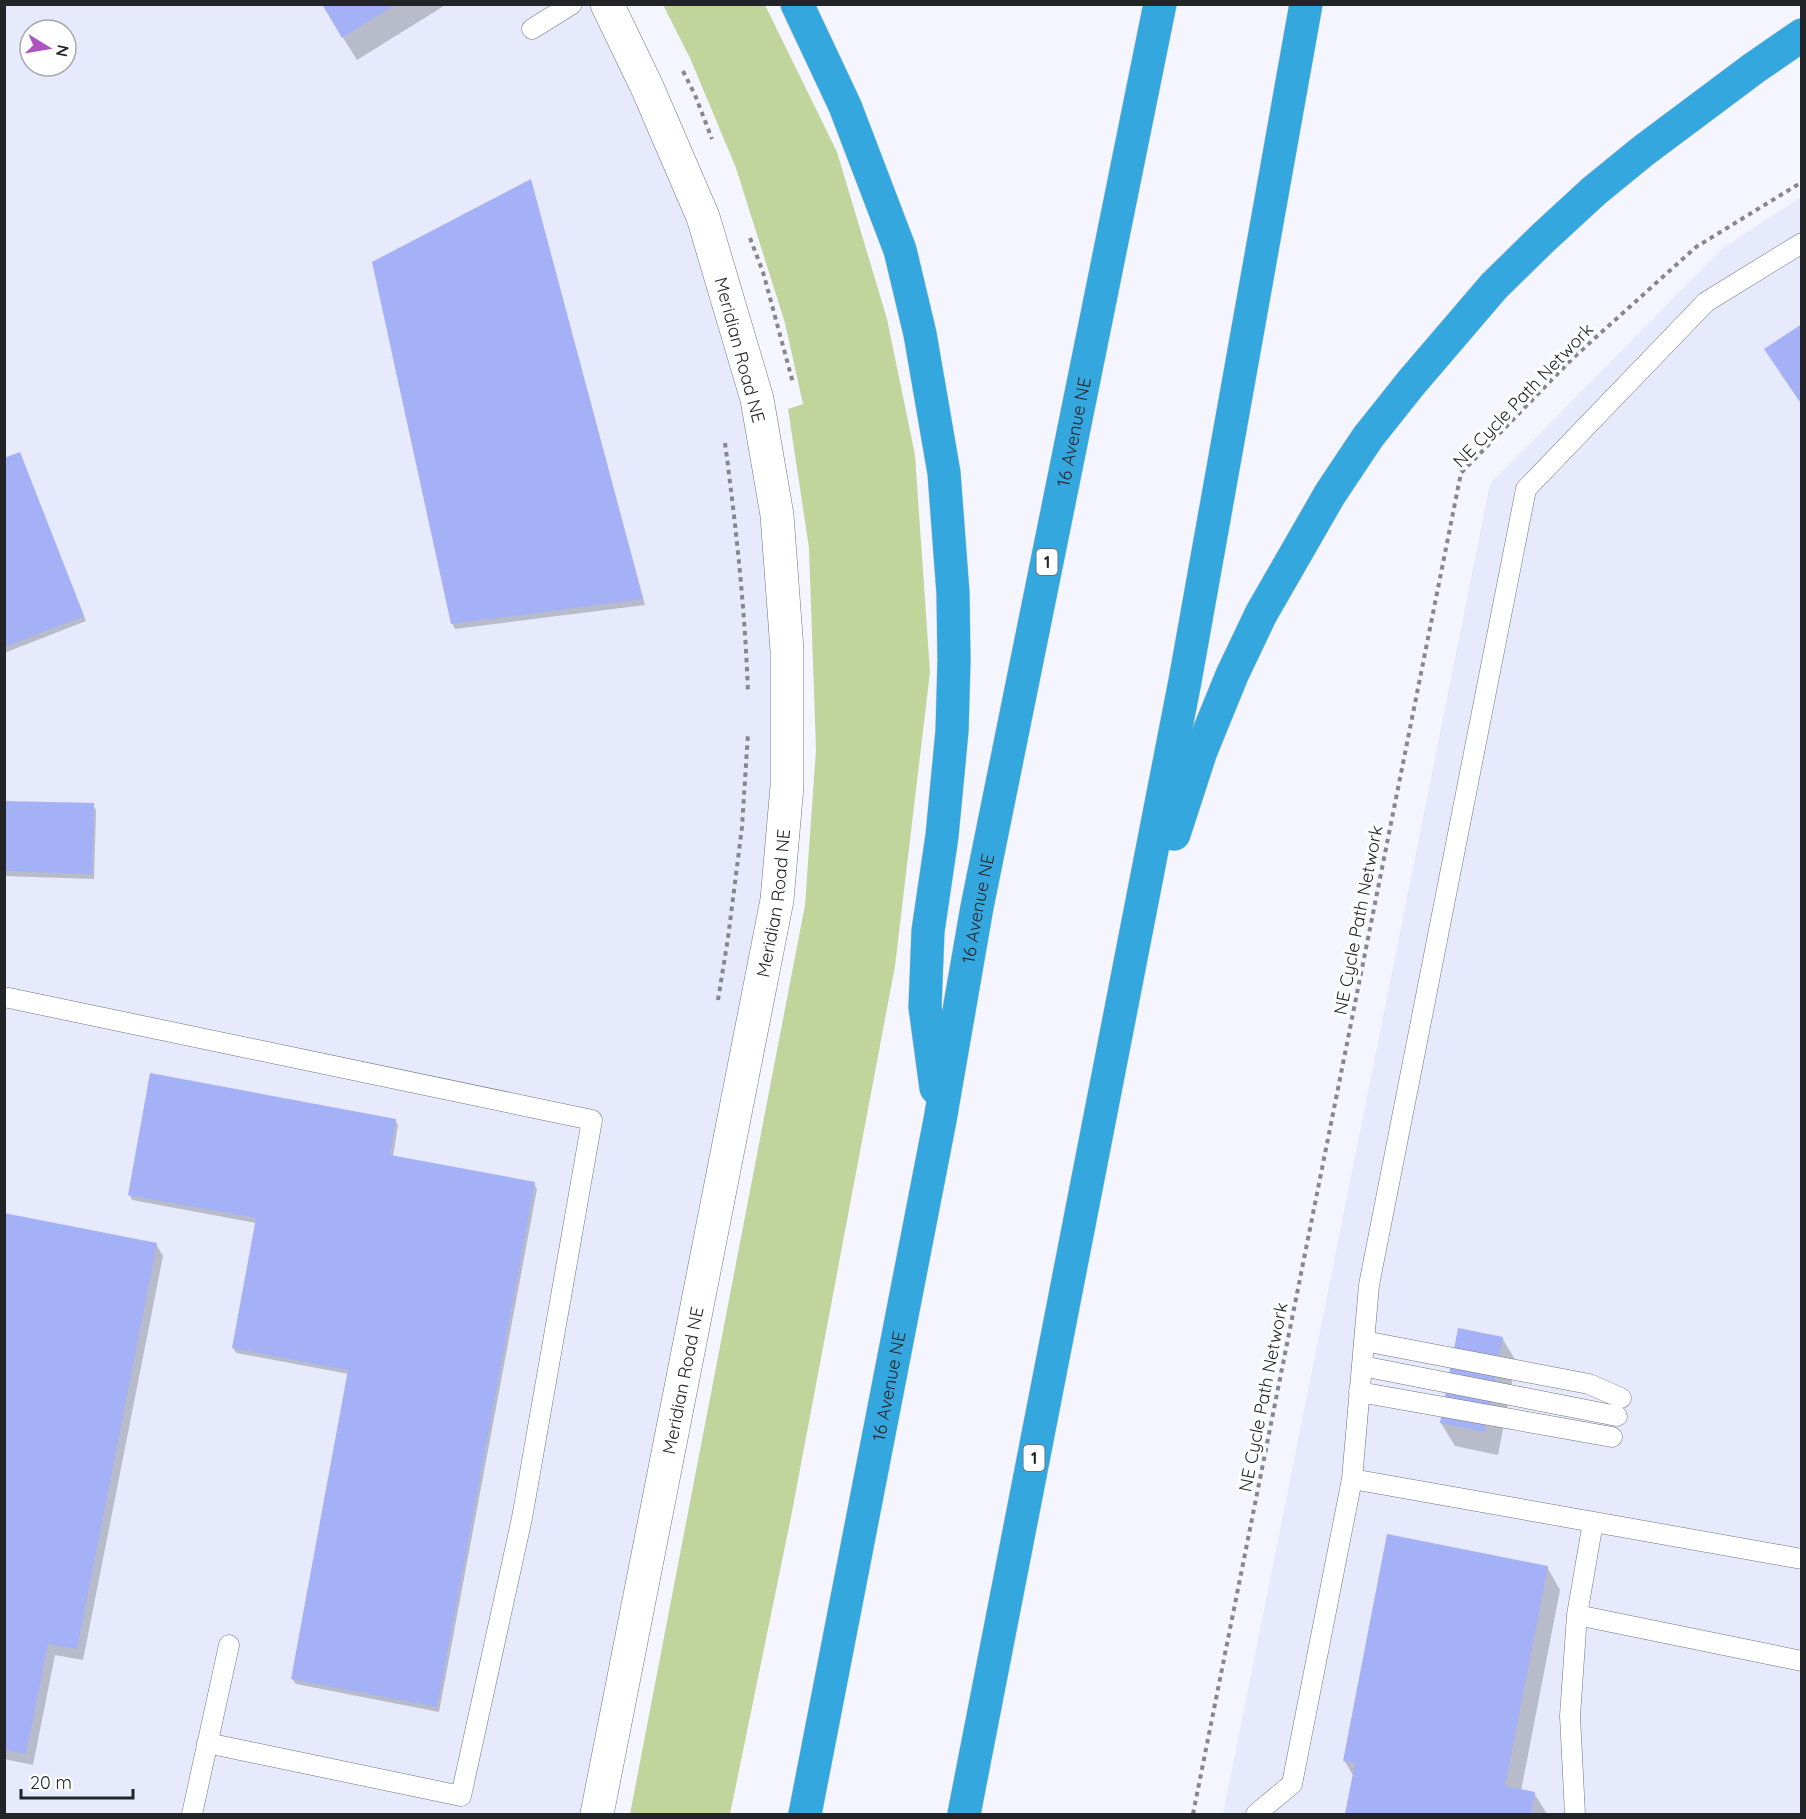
<svg xmlns="http://www.w3.org/2000/svg" width="1806" height="1819" viewBox="0 0 1806 1819" font-family="Quicksand,sans-serif">
	<rect width="100%" height="100%" fill="#f4f5fe"/>
	<path fill="#e7eafc" fill-rule="evenodd" d="M 5,5 L 607,5 L 757,399 L 787,786 L 597,1814 L 5,1814 ZM 30,30 L 66,30 L 66,66 L 30,66 Z
		M 1801,197 L 1801,1814 L 1223,1814 L 1490,484 L 1724,247 Z"/>
	<path fill="#c0d49c" d="M 663,5 L 765,5 L 837,152 L 887,319 L 915,455 L 930,672 L 895,966 L 791,1517 L 730,1814 L 630,1814 L 805,905 L 816,750 L 809,548 L 788,409 L 803,404 L 785,323 L 736,168 L 690,58 Z"/>
	<path fill="#0003" d="M 322,4 L 447,4 L 357,60 Z
		M 531,181 L 645,605 L 455,629 L 452,623 Z
		M 22,459 L 86,621 L 4,653 L 4,460 Z
		M 4,802 L 93,805 L 96,810 L 94,879 L 4,876 Z
		M 395,1120 L 398,1125 L 393,1157 L 534,1184 L 537,1189 L 439,1712 L 296,1684 L 292,1679 L 349,1374 L 236,1353 L 233,1348 L 256,1223 L 132,1200 L 129,1194 Z
		M 4,1214 L 156,1244 L 163,1256 L 83,1660 L 55,1655 L 33,1765 L 4,1759 Z
		M 1502,1338 L 1516,1361 L 1498,1455 L 1455,1446 L 1441,1423 Z
		M 1547,1567 L 1560,1590 L 1521,1791 L 1534,1793 L 1547,1814 L 1347,1814 L 1354,1777 L 1344,1760 Z"/>
	<path fill="#a5b1f7" d="M 322,4 L 396,4 L 342,38 Z
		M 531,179 L 643,599 L 451,624 L 372,262 Z
		M 1802,324 L 1802,405 L 1764,349 Z
		M 20,452 L 84,616 L 4,647 L 4,458 Z
		M 4,801 L 94,803 L 92,874 L 4,871 Z
		M 150,1073 L 396,1119 L 390,1155 L 535,1182 L 437,1707 L 291,1679 L 348,1370 L 232,1348 L 256,1218 L 128,1195 Z
		M 4,1213 L 157,1243 L 77,1649 L 48,1644 L 26,1754 L 4,1750 Z
		M 1458,1328 L 1503,1337 L 1485,1432 L 1440,1423 Z
		M 1387,1534 L 1548,1566 L 1505,1786 L 1535,1792 L 1531,1814 L 1345,1814 L 1355,1763 L 1343,1761 Z"/>
	<g fill="none" stroke-linecap="round" stroke-linejoin="round">
		<g stroke="#71737c" stroke-width="21">
			<path id="lane" d="M 532,29 L 572,4
				M 4,997 L 592,1120 L 522,1518 L 461,1796 L 207,1743
				M 1364,1341 L 1589,1384 L 1621,1398
				M 1362,1366 L 1617,1416
				M 1359,1392 L 1612,1437
				M 1352,1479 L 1802,1559
				M 1577,1615 L 1802,1661
				M 192,1814 L 229,1645
				M 1256,1814 L 1292,1784 L 1352,1479 L 1369,1285 L 1526,489 L 1706,302 L 1802,243
				M 1575,1814 L 1570,1716 L 1577,1615 L 1593,1522"/>
		</g>
		<g stroke="#71737c" stroke-width="34">
			<g id="street">
				<path id="s1" d="M 597,1814 L 777,900 L 787,786 L 787,650 L 777,515 L 757,399 L 703,217 L 647,87 L 607,4"/>
			</g>
		</g>
		<g stroke="#d3d3d4" stroke-width="34">
			<g id="highway">
				<path d="M 797,4 L 845,106 L 900,250 L 920,334 L 944,473 L 953,593 L 954,661 L 952,731 L 942,836 L 928,931 L 925,1007 L 936,1088"/>
				<path d="M 1174,834 L 1201,751 L 1232,675 L 1261,614 L 1330,494 L 1368,437 L 1411,383 L 1494,286 L 1543,238 L 1594,191 L 1643,151 L 1754,68 L 1802,35"/>
				<path id="s2" d="M 805,1814 L 940,1120 L 977,907 L 1160,4"/>
				<path d="M 964,1814 L 1185,681 L 1306,4"/>
			</g>
		</g>
		<path stroke="#86878d" stroke-width="4" stroke-dasharray="4.5 4.5" stroke-linecap="butt" d="M 683,71 L 695,95 L 712,139
			M 750,238 L 763,272 L 793,383
			M 725,443 C 736,526 745,609 748,693
			M 718,1000 L 728,938 L 742,827 L 748,733
			M 1193,1814 L 1461,473 L 1573,358 L 1696,247 L 1802,182"/>
		<use href="#lane" stroke="#fff" stroke-width="20"/>
		<use href="#street" stroke="#fff" stroke-width="33"/>
		<use href="#highway" stroke="#35a7df" stroke-width="33"/>
	</g>
	<g text-anchor="middle" dominant-baseline="central" stroke-width="6" stroke-linejoin="round" paint-order="stroke">
		<g fill="#fff" stroke="#656668" stroke-width="1.5">
			<rect x="1036.5" y="549" width="21" height="26" rx="4.5"/>
			<rect x="1023.5" y="1445" width="21" height="26" rx="4.5"/>
		</g>
		<g font-size="16" font-weight="bold" fill="#232427">
			<text x="1047" y="562">1</text>
			<text x="1034" y="1458">1</text>
		</g>
		<g font-size="18" fill="#232427" stroke="#fff">
			<text transform="translate(740 350) rotate(75)">Meridian Road NE</text>
			<text transform="translate(1523 395) rotate(-46)">NE Cycle Path Network</text>
			<text stroke="none"><textPath href="#s2" startOffset="1408">16 Avenue NE</textPath></text>
			<text stroke="none"><textPath href="#s1" startOffset="928">Meridian Road NE</textPath></text>
			<text stroke="none"><textPath href="#s2" startOffset="922">16 Avenue NE</textPath></text>
			<text transform="translate(1358 920) rotate(-79)">NE Cycle Path Network</text>
			<text stroke="none"><textPath href="#s1" startOffset="442">Meridian Road NE</textPath></text>
			<text stroke="none"><textPath href="#s2" startOffset="436">16 Avenue NE</textPath></text>
			<text transform="translate(1263 1397) rotate(-79)">NE Cycle Path Network</text>
		</g>
	</g>
	<rect width="1806" height="1819" fill="none" stroke="#232427" stroke-width="12"/>
	<g transform="translate(48 48) rotate(101)"><circle r="28" fill="#ffffff" stroke="#a7a7a9" stroke-width="1.5"/>
	<path d="M0-4.5L10 22L0 15L-10 22Z" fill="#ae53bf"/>
	<text y="-9" font-size="16" font-weight="bold" text-anchor="middle" fill="#232427">N</text>
	</g>
	<path d="M21 1789v9h112v-9" fill="none" stroke="#232427" stroke-width="3"/>
	<text x="30" y="1789" font-size="18" fill="#232427" stroke="#ffffff" stroke-width="4.5" paint-order="stroke">20 m</text>
</svg>
